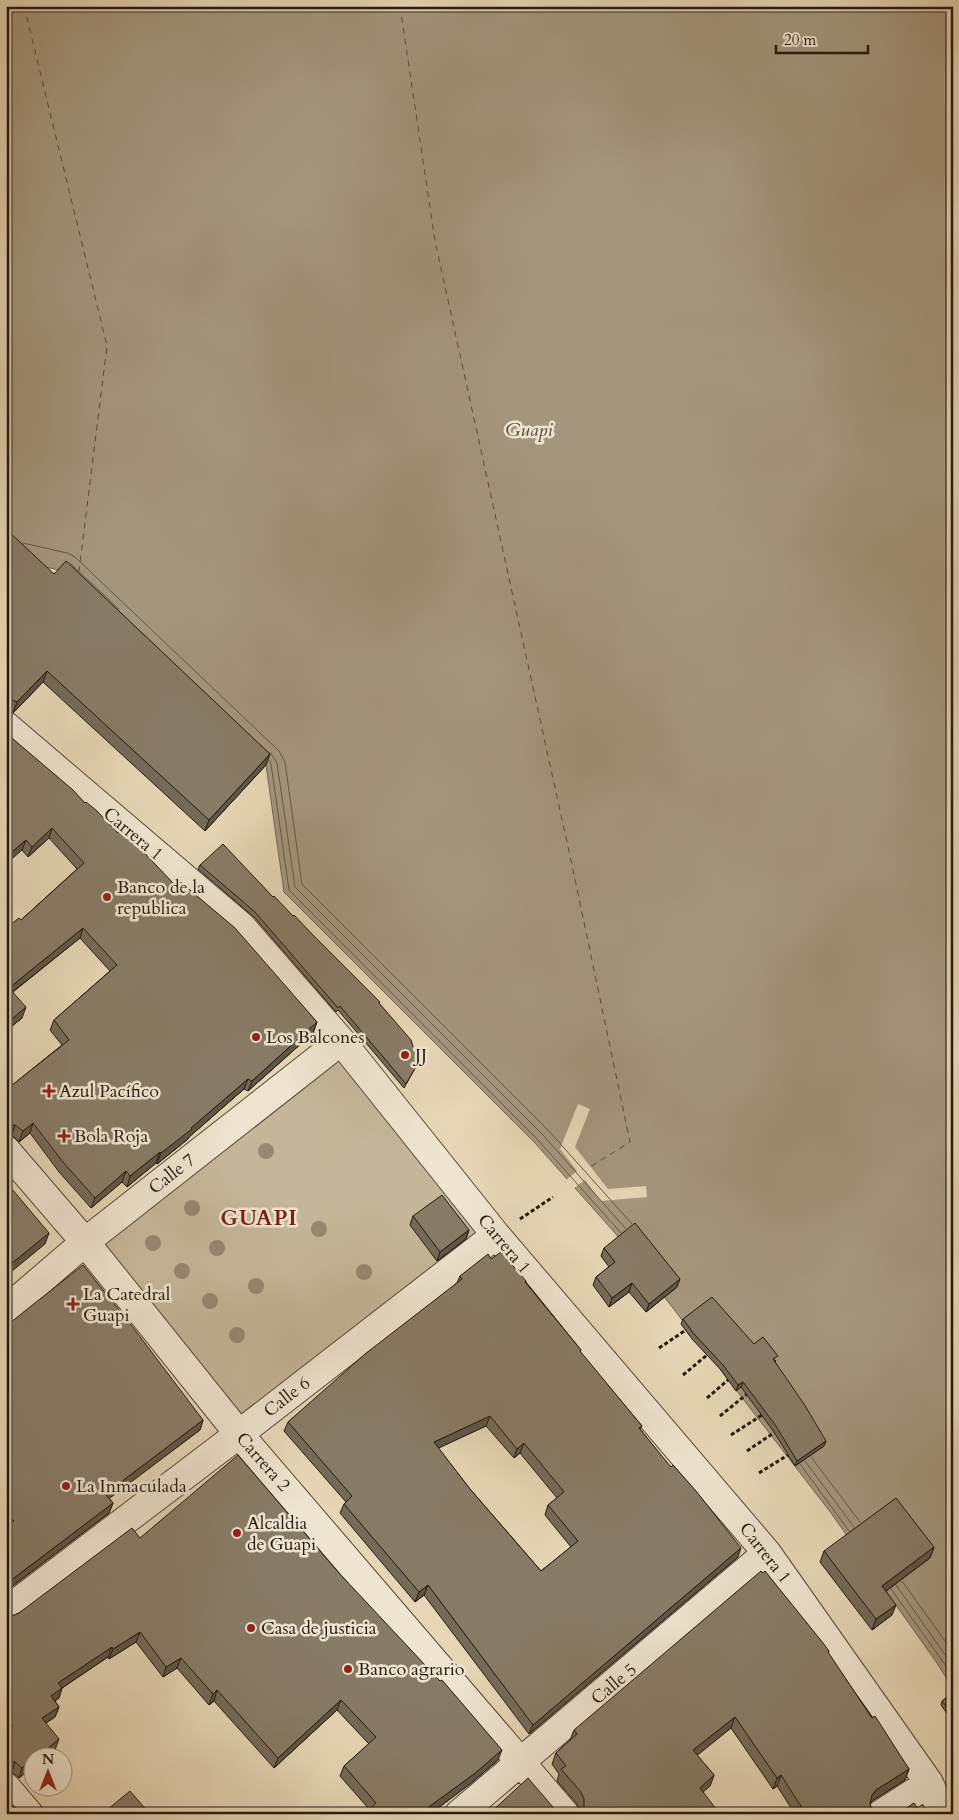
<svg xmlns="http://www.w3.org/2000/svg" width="959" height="1820" viewBox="0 0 959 1820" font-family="Cardo,serif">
	<rect width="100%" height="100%" fill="#e6d6b5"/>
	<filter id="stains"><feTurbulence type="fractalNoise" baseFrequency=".004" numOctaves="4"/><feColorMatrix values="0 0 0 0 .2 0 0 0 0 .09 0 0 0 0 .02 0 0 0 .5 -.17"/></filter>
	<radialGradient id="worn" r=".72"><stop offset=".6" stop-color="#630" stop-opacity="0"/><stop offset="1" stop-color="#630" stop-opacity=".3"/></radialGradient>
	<path fill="#c5b699" stroke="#746855" d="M 341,1041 L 496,1235 L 239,1434 L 85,1242 Z"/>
	<path fill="#a4967d" stroke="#706452" d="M 6,6 L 953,6 L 953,1689 L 939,1666 L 831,1513 L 615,1233 L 535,1143 L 284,892 L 266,765 L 63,571 L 6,558 Z"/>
	<path fill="#e6d6b5" d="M 578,1104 L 590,1109 L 575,1147 L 608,1189 L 646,1186 L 647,1197 L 601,1201 L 585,1180 L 573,1189 L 565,1181 L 577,1171 L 560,1149 Z"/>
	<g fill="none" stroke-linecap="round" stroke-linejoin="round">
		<path stroke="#645847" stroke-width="1" d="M 23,543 L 67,553 L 75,557 L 279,751 L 285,762 L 302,884 L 548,1130 L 632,1224
			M 70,563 L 119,609
			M 270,752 L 277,763 L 295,887 L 543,1135 L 626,1229
			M 269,760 L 271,764 L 289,890 L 538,1140 L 621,1233
			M 811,1457 L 860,1522
			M 805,1461 L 854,1527
			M 800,1464 L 849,1531
			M 902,1581 L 953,1652
			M 896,1585 L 953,1666
			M 891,1589 L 944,1663 L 953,1679"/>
		<path stroke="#574b3c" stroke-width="1" stroke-dasharray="6 5" stroke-linecap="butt" d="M 24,6 L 107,346 L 79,571
			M 400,6 L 435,241 L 572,865 L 630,1142 L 590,1167"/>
		<g stroke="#54483a" stroke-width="30">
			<path id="minor" d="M 6,726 L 242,927 L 341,1041 L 496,1235 L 767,1553 L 929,1783 L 943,1814
				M 6,1150 L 85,1242 L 239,1434 L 565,1814
				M 6,1310 L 85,1242 L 341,1041
				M 6,1611 L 239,1434 L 496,1235
				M 6,1787 L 29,1814
				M 459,1814 L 767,1553
				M 881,1814 L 929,1783"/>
		</g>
		<path stroke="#231911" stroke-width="3" stroke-dasharray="4 2.5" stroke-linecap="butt" d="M 520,1219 L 553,1197
			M 659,1348 L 686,1330
			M 683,1375 L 707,1355
			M 707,1398 L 728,1380
			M 720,1416 L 747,1394
			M 731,1435 L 762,1415
			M 747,1451 L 775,1432
			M 759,1473 L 788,1455"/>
		<use href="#minor" stroke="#efe4cf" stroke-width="28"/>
	</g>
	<g fill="#968871">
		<circle cx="266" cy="1151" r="8"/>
		<circle cx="192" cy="1208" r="8"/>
		<circle cx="319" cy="1229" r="8"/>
		<circle cx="153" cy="1243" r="8"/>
		<circle cx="217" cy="1248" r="8"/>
		<circle cx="182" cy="1271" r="8"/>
		<circle cx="364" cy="1272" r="8"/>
		<circle cx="256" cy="1286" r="8"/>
		<circle cx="210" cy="1301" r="8"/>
		<circle cx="237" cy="1335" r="8"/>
	</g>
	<path fill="#756a58" stroke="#231911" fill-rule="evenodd" d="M 54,574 L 266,765 L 205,831 L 43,682 L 13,713 L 8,711 Z
		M 6,733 L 85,803 L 174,884 L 317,1022 L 313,1033 L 248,1091 L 244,1089 L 189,1137 L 188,1139 L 157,1164 L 156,1163 L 127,1187 L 122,1182 L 91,1208 L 59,1172 L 30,1133 L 19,1142 L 12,1135 L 6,1135 L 6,1090 L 62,1045 L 50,1030 L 54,1020 L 110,971 L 80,938 L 13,992 L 22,1018 L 6,1031 L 21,920 L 77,869 L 49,838 L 28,857 L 22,850 Z
		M 200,865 L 273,897 L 312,934 L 379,1004 L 418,1063 L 404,1088 L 338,1010 L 336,1012 L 254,917 L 198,869 Z
		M 413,1216 L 469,1230 L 466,1239 L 437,1261 L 410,1225 Z
		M 604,1248 L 677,1287 L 646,1312 L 629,1292 L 609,1307 L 593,1285 L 596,1277 L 609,1267 L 601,1256 Z
		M 491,1259 L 526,1281 L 526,1282 L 581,1350 L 580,1352 L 642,1426 L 640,1429 L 738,1557 L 529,1734 L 424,1595 L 415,1602 L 340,1513 L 344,1504 L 346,1502 L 284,1431 L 288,1422 L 457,1283 L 460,1276 ZM 486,1426 L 514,1458 L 520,1453 L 557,1498 L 548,1505 L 545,1515 L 571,1547 L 541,1571 L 470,1489 L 438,1448 Z
		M 683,1319 L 754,1344 L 776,1361 L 775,1362 L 824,1446 L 795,1466 L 774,1432 L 741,1387 L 736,1391 L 721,1370 L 692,1339 L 681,1324 Z
		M 6,1326 L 203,1420 L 200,1430 L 109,1498 L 113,1503 L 109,1513 L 6,1591 Z
		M 140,1538 L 498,1760 L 470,1784 L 430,1814 L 364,1814 L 369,1809 L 340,1776 L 344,1766 L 369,1744 L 337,1710 L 274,1768 L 214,1701 L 209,1705 L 177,1668 L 163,1677 L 136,1642 L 109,1659 L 108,1657 L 62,1688 L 59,1698 L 55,1701 L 59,1707 L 55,1717 L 46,1723 L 55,1750 L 32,1758 L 32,1767 L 19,1778 L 12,1772 L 6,1772 L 6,1616 L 12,1616 L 19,1613 Z
		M 934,1547 L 930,1558 L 886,1591 L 892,1615 L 872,1630 L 820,1562 L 824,1551 Z
		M 829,1651 L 828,1654 L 909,1769 L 905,1780 L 872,1801 L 870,1804 L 872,1811 L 875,1814 L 795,1814 L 777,1786 L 773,1789 L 731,1728 L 697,1755 L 714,1775 L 710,1786 L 580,1814 L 580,1811 L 577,1804 L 557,1781 L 559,1774 L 552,1764 L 556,1753 L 570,1740 L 574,1730 Z
		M 953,1693 L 953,1722 L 941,1705 L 942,1701 Z"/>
	<path fill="#5f5647" stroke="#231911" d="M 47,671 L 43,682 L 13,713 L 17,702 Z
		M 12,700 L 8,711 L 6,711 L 6,701 Z
		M 270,754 L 266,765 L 205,831 L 209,820 Z
		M 52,828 L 49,838 L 28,857 L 32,847 Z
		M 26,840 L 22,850 L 6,864 L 6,857 Z
		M 83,928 L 80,938 L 6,997 L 9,988 Z
		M 26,1007 L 22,1018 L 6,1031 L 6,1024 Z
		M 317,1022 L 313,1033 L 248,1091 L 252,1081 Z
		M 248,1079 L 244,1089 L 189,1137 L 188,1139 L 157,1164 L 161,1153 Z
		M 33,1123 L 30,1133 L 19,1142 L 23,1131 Z
		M 6,1125 L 15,1125 L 12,1135 L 6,1135 Z
		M 160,1152 L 156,1163 L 127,1187 L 130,1176 Z
		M 126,1171 L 122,1182 L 91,1208 L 95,1198 Z
		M 469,1230 L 466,1239 L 437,1261 L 440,1252 Z
		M 49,1233 L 45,1244 L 6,1276 L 6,1268 Z
		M 680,1279 L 677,1287 L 646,1312 L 649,1304 Z
		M 632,1283 L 629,1292 L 609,1307 L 612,1298 Z
		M 743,1382 L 741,1387 L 736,1391 L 738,1385 Z
		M 490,1416 L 486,1426 L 430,1452 L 434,1442 Z
		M 203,1420 L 200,1430 L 102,1504 L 105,1494 Z
		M 826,1441 L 824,1446 L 795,1466 L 797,1461 Z
		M 524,1443 L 520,1453 L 514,1458 L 517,1449 Z
		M 113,1503 L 109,1513 L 6,1591 L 6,1584 Z
		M 934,1547 L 930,1558 L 878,1597 L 882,1586 Z
		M 741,1548 L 738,1557 L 529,1734 L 533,1725 Z
		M 428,1585 L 424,1595 L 415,1602 L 419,1592 Z
		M 896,1605 L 892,1615 L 872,1630 L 876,1619 Z
		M 140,1632 L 136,1642 L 109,1659 L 113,1649 Z
		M 112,1647 L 108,1657 L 62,1688 L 59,1698 L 47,1706 L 51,1696 L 58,1683 Z
		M 181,1658 L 177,1668 L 163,1677 L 166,1667 Z
		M 217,1690 L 214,1701 L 209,1705 L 213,1694 Z
		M 341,1700 L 337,1710 L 274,1768 L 278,1758 Z
		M 59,1707 L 55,1717 L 38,1728 L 42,1718 Z
		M 735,1717 L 731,1728 L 689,1762 L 693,1750 Z
		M 59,1739 L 55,1750 L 45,1758 L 36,1758 Z
		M 502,1750 L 498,1760 L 470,1784 L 430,1814 L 419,1814 Z
		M 32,1760 L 32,1767 L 19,1778 L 22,1768 Z
		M 7,1761 L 15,1762 L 12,1772 L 6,1772 L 6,1762 Z
		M 909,1769 L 905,1780 L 872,1801 L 867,1806 L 872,1795 L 876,1790 Z
		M 714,1775 L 710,1786 L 695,1799 L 700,1788 Z
		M 781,1775 L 777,1786 L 773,1789 L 777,1778 Z"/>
	<path fill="#887b66" stroke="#231911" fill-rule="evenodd" d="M 6,529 L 54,574 L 66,561 L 270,754 L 209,820 L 47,671 L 17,702 L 12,700 L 6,701 Z
		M 6,733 L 73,790 L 85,803 L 86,802 L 96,810 L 118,833 L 120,831 L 138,846 L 174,884 L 178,880 L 235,928 L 317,1022 L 252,1081 L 248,1079 L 191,1128 L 192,1129 L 161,1153 L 160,1152 L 130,1176 L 126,1171 L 95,1198 L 63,1162 L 33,1123 L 23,1131 L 15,1125 L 6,1125 L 6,1090 L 69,1040 L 54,1020 L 117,965 L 83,928 L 9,988 L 26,1007 L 6,1024 L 6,928 L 19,918 L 21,920 L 84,863 L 52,828 L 32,847 L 26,840 L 6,857 Z
		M 223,844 L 273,897 L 274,896 L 293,916 L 294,915 L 312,934 L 380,1002 L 379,1003 L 411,1040 L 418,1063 L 406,1084 L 340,1006 L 338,1008 L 255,912 L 200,865 Z
		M 6,1182 L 49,1233 L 6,1268 Z
		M 442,1195 L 469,1230 L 440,1252 L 413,1216 Z
		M 635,1223 L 680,1279 L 649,1304 L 632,1283 L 612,1298 L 596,1277 L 615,1262 L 604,1248 Z
		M 501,1252 L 526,1281 L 525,1282 L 581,1350 L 580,1351 L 642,1426 L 639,1428 L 671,1467 L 673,1465 L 696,1491 L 741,1548 L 533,1725 L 428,1585 L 419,1592 L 344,1504 L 352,1496 L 288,1422 L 365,1354 L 462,1279 L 460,1276 L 488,1254 L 491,1259 ZM 490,1416 L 517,1449 L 524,1443 L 564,1492 L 548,1505 L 578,1541 L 541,1571 L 470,1489 L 434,1442 Z
		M 83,1265 L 135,1330 L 203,1420 L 105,1494 L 113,1503 L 6,1584 L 6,1526 L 14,1521 L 6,1511 L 6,1326 Z
		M 712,1297 L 754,1344 L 763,1337 L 778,1356 L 773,1359 L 804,1404 L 826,1441 L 797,1461 L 776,1426 L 743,1382 L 738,1385 L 723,1365 L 694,1334 L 683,1319 Z
		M 238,1455 L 339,1573 L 440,1681 L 442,1680 L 502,1750 L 474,1774 L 419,1814 L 364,1814 L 376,1803 L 344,1766 L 376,1737 L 341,1700 L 278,1758 L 217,1690 L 213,1694 L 181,1658 L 166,1667 L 140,1632 L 113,1649 L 112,1647 L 58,1683 L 62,1688 L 51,1696 L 59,1707 L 42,1718 L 59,1739 L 36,1758 L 32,1758 L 32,1760 L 22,1768 L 15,1762 L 6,1762 L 6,1731 L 13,1726 L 6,1716 L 6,1616 L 12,1616 L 19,1613 L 132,1528 L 140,1538 Z
		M 896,1498 L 934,1547 L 882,1586 L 896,1605 L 876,1619 L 824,1551 Z
		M 761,1571 L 763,1573 L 765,1571 L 823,1643 L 829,1651 L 828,1652 L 872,1718 L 875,1716 L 909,1769 L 876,1790 L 872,1795 L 870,1803 L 872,1811 L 875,1814 L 806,1814 L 781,1775 L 777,1778 L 735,1717 L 693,1750 L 714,1775 L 700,1788 L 720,1814 L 580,1814 L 584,1807 L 584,1799 L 581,1792 L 561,1769 L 566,1766 L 556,1753 L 577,1734 L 574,1730 Z
		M 953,1693 L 953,1715 L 942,1701 Z
		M 528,1778 L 559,1814 L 489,1814 Z
		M 130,1791 L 150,1814 L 102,1814 Z
		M 6,1797 L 21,1814 L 6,1814 Z
		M 914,1803 L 921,1814 L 897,1814 Z"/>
	<g fill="#8f2418" stroke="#efe4cf" stroke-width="2">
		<circle cx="107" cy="897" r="5"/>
		<circle cx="256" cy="1037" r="5"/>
		<circle cx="405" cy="1055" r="5"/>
		<path d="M46.5 1083.5h5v5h5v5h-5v5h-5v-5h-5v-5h5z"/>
		<path d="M61.5 1128.5h5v5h5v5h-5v5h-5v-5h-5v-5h5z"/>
		<path d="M70.5 1296.5h5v5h5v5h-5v5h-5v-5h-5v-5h5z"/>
		<circle cx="66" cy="1486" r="5"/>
		<circle cx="237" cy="1533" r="5"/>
		<circle cx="251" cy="1628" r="5"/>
		<circle cx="348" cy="1669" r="5"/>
	</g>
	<g text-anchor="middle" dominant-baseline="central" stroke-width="5" stroke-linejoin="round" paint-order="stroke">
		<g font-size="18" fill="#231911" stroke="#efe4cf">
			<text transform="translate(133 834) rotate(40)">Carrera 1</text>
			<text transform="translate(172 1174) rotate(-38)">Calle 7</text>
			<text transform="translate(504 1244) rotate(50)">Carrera 1</text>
			<text transform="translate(287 1397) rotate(-38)">Calle 6</text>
			<text transform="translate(263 1462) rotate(49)">Carrera 2</text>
			<text transform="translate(765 1553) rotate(52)">Carrera 1</text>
			<text transform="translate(614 1684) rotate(-40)">Calle 5</text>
		</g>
		<g font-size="18" fill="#231911" stroke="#efe4cf" text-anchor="start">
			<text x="117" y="887">Banco de la<tspan x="117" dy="21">republica</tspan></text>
			<text x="266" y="1037">Los Balcones</text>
			<text x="415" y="1055">JJ</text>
			<text x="59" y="1091">Azul Pacífico</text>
			<text x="74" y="1136">Bola Roja</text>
			<text x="83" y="1294">La Catedral<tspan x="83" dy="21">Guapi</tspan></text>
			<text x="76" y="1486">La Inmaculada</text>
			<text x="247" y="1523">Alcaldia<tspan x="247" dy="21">de Guapi</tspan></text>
			<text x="261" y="1628">Casa de justicia</text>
			<text x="358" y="1669">Banco agrario</text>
		</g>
		<g font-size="19" font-style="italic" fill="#574b3c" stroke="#efe4cf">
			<text x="529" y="430">Guapi</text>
		</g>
		<g font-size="22" font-weight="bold" letter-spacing="1" fill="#7a1f14" stroke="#efe4cf">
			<text x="259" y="1218">GUAPI</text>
		</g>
	</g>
	<rect width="959" height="1820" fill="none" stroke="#e6d6b5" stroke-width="25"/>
	<rect x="8" y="8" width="944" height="1805" fill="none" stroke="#231911" stroke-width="2.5"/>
	<rect x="12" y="12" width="934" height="1795" fill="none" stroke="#231911"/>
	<g transform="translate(48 1772)"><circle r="24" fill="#efe4cf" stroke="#9d9383"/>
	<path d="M0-4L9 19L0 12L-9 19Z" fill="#8f2418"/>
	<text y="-8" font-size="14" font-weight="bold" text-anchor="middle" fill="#231911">N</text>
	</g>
	<path d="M776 45v8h92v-8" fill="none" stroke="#231911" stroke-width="2.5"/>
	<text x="784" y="45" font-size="15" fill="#231911" stroke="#efe4cf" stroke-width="4" paint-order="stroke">20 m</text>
	<rect width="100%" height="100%" filter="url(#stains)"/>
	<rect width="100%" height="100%" fill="url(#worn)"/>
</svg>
